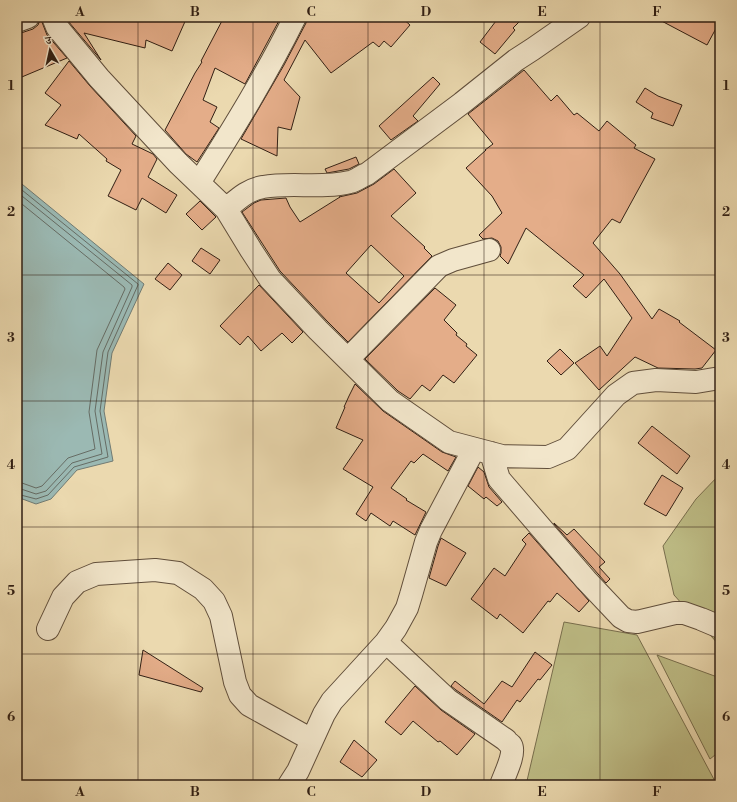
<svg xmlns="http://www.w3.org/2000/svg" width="737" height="802" viewBox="0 0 737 802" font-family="'Libre Bodoni','Noto Serif Devanagari',serif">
	<rect width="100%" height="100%" fill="#ebd9af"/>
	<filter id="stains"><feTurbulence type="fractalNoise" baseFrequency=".005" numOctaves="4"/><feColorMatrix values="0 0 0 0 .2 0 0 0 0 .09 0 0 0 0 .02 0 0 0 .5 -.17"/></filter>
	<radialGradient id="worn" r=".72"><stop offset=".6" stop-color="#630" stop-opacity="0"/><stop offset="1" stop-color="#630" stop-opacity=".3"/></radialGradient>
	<path fill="#bebd86" stroke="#786e4d" d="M 720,474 L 720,646 L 674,595 L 663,546 L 696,499 Z
		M 564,622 L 637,635 L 717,785 L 526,785 Z
		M 657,655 L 720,678 L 720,751 L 710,759 Z"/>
	<path fill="#9bb9b3" stroke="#717b73" d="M 17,180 L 144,284 L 112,353 L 104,411 L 113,461 L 77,470 L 51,499 L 36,504 L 17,497 Z"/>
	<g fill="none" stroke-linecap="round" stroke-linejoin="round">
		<path stroke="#666c64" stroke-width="1" d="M 17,186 L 138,284 L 138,285 L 108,352 L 100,411 L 108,457 L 74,467 L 48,495 L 36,499 L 17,494
			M 17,192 L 132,285 L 132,287 L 103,352 L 95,411 L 102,454 L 72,463 L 46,491 L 36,494 L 21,489 L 17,489
			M 17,200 L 124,287 L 125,289 L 97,350 L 89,412 L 95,449 L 68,458 L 42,486 L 36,488 L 22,483 L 17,483"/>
	</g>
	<path fill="#e4ad89" stroke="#311f14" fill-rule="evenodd" d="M 40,17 L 47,35 L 67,58 L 17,79 L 17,33 L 21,33 L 33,29 L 38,25 L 40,20 Z
		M 66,17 L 187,17 L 172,51 L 146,40 L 145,48 L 84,33 L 101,60 L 68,21 Z
		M 224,17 L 281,17 L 245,84 L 215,68 L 203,100 L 217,107 L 210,122 L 219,128 L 197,162 L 186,154 L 165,130 L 195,73 L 202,62 L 201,61 Z
		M 307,17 L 401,17 L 410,25 L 391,47 L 384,41 L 379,47 L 373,42 L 331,73 L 305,40 L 284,80 L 300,97 L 291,130 L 278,127 L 277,156 L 241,139 L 284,65 L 306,23 Z
		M 499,17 L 524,17 L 513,28 L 515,30 L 495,54 L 480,42 Z
		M 654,17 L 720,17 L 720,21 L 707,45 Z
		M 69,61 L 90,86 L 136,136 L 132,144 L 153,154 L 157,159 L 148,177 L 177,195 L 166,213 L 142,198 L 136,210 L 108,196 L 121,170 L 106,161 L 107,159 L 79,134 L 77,139 L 45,125 L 61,105 L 45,93 Z
		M 524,70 L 551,101 L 557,95 L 574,115 L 577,113 L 599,131 L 607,121 L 636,145 L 634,148 L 655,159 L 620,223 L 612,219 L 593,243 L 620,274 L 652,319 L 659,309 L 680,321 L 679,322 L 716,350 L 702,368 L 695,369 L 658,368 L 635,357 L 599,390 L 575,363 L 600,346 L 607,356 L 632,318 L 604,279 L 586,298 L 573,286 L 584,275 L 526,228 L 508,264 L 500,256 L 501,253 L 501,247 L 498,241 L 492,238 L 483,239 L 479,235 L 502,213 L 492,196 L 466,168 L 486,150 L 485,150 L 493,144 L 468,114 Z
		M 433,77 L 440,84 L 413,116 L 418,121 L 391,140 L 379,126 Z
		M 645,88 L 658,96 L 682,105 L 673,126 L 651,118 L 653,113 L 636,102 Z
		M 356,157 L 359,164 L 349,169 L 327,173 L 325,169 Z
		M 394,169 L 416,193 L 391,216 L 425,247 L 424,248 L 432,256 L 348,342 L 327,321 L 280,271 L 242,212 L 254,203 L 261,200 L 286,198 L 290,207 L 300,222 L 340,197 L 339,197 L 357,193 L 374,184 ZM 371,245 L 404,276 L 379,303 L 346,273 Z
		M 200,201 L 216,217 L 202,230 L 186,214 Z
		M 201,248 L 220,260 L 210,274 L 192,261 Z
		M 168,263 L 182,275 L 170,290 L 155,279 Z
		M 259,285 L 303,332 L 292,343 L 282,333 L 261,351 L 248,336 L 240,345 L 220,326 Z
		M 435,288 L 456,305 L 444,320 L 457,333 L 456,335 L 467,344 L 466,346 L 477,355 L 454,383 L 443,375 L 430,391 L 422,385 L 410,399 L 398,391 L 365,359 Z
		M 560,349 L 574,363 L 561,375 L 547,361 Z
		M 355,384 L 383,411 L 442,452 L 456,457 L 448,471 L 423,454 L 414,463 L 411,461 L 391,488 L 407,499 L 406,500 L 426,512 L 415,535 L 393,521 L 390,526 L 371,513 L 366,521 L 356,514 L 373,487 L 343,469 L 363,440 L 336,428 L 345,407 L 344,407 L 349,396 Z
		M 652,426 L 690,456 L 677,474 L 638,443 Z
		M 478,467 L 484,472 L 489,487 L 502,502 L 497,506 L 486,497 L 484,499 L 468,486 Z
		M 662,475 L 683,488 L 666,516 L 644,504 Z
		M 554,523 L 567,535 L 574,529 L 605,562 L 599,567 L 610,579 L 606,583 L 554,524 Z
		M 529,533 L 589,601 L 579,612 L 557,593 L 550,602 L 548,601 L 523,633 L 500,614 L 497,619 L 471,599 L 494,568 L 505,576 L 526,544 L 522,540 Z
		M 441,538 L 466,553 L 446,586 L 429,578 L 438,546 Z
		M 143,650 L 203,688 L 201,692 L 139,675 Z
		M 535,652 L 552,665 L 540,680 L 538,679 L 520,702 L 517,700 L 502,722 L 456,690 L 451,686 L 455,681 L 484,704 L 502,681 L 512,687 Z
		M 415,686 L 441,710 L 475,734 L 457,755 L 440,741 L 438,742 L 413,721 L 401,735 L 385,722 Z
		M 354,740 L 377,760 L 362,777 L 340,762 Z"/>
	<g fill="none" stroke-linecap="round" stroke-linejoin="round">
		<g stroke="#604e3b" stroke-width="24">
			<path id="minor" d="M 53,17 L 57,27 L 99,78 L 178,163 L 226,209 L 251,250 L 270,279 L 318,330 L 390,401 L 449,442 L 502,456 L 548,457 L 567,449 L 616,395 L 633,383 L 656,380 L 696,382 L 720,378
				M 17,21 L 28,17
				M 199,183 C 233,129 267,74 295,17
				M 226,209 C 237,200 248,189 263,187 C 292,182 322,189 350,182 C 356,181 361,176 367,174 L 462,103 L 516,60 L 533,49 L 579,17
				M 348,359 L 439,266 L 453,260 L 489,250
				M 491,453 L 499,479 L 586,580 L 621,617 L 628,621 L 637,622 L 675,613 L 684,613 L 701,619 L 720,627
				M 48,629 L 63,597 L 77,582 L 96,574 L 155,570 L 178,573 L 203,589 L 214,601 L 221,616 L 235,682 L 240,695 L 249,705 L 312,740
				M 386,642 L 448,700 L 506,740 C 507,742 509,743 511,745 C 516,753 504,776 501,785
				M 289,785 L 298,771 L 324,714 L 332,701 L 386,642 L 396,628 L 407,608 L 411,595 L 426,542 L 431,530 L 474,449"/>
		</g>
		<use href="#minor" stroke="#f2e6cb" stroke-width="22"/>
	</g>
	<path fill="none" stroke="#311f14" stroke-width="1" stroke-opacity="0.55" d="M 138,17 L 138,785M 253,17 L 253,785M 368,17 L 368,785M 484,17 L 484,785M 600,17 L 600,785M 17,148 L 720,148M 17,275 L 720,275M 17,401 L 720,401M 17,527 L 720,527M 17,654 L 720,654"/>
	<rect width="737" height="802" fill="none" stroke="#ebd9af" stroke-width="44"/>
	<g transform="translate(50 50) rotate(351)" stroke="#f2e6cb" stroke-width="3" paint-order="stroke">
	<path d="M0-3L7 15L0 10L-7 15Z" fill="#311f14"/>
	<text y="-6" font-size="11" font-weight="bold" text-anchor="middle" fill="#311f14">उ</text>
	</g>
	<rect x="22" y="22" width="693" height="758" fill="none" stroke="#311f14" stroke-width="1.5"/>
	<g font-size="13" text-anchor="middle" font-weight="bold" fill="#311f14">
		<text x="80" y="16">A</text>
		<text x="195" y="16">B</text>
		<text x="311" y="16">C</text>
		<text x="426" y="16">D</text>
		<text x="542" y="16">E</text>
		<text x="657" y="16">F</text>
		<text x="11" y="90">1</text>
		<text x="726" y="90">1</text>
		<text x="11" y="216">2</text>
		<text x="726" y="216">2</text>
		<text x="11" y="342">3</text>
		<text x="726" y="342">3</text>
		<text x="11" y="469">4</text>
		<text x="726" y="469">4</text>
		<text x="11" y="595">5</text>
		<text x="726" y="595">5</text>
		<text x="11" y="721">6</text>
		<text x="726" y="721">6</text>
		<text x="80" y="796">A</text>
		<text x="195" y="796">B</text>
		<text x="311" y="796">C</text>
		<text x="426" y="796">D</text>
		<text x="542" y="796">E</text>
		<text x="657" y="796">F</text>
	</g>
	<rect width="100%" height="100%" filter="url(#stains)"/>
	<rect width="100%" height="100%" fill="url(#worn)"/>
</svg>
